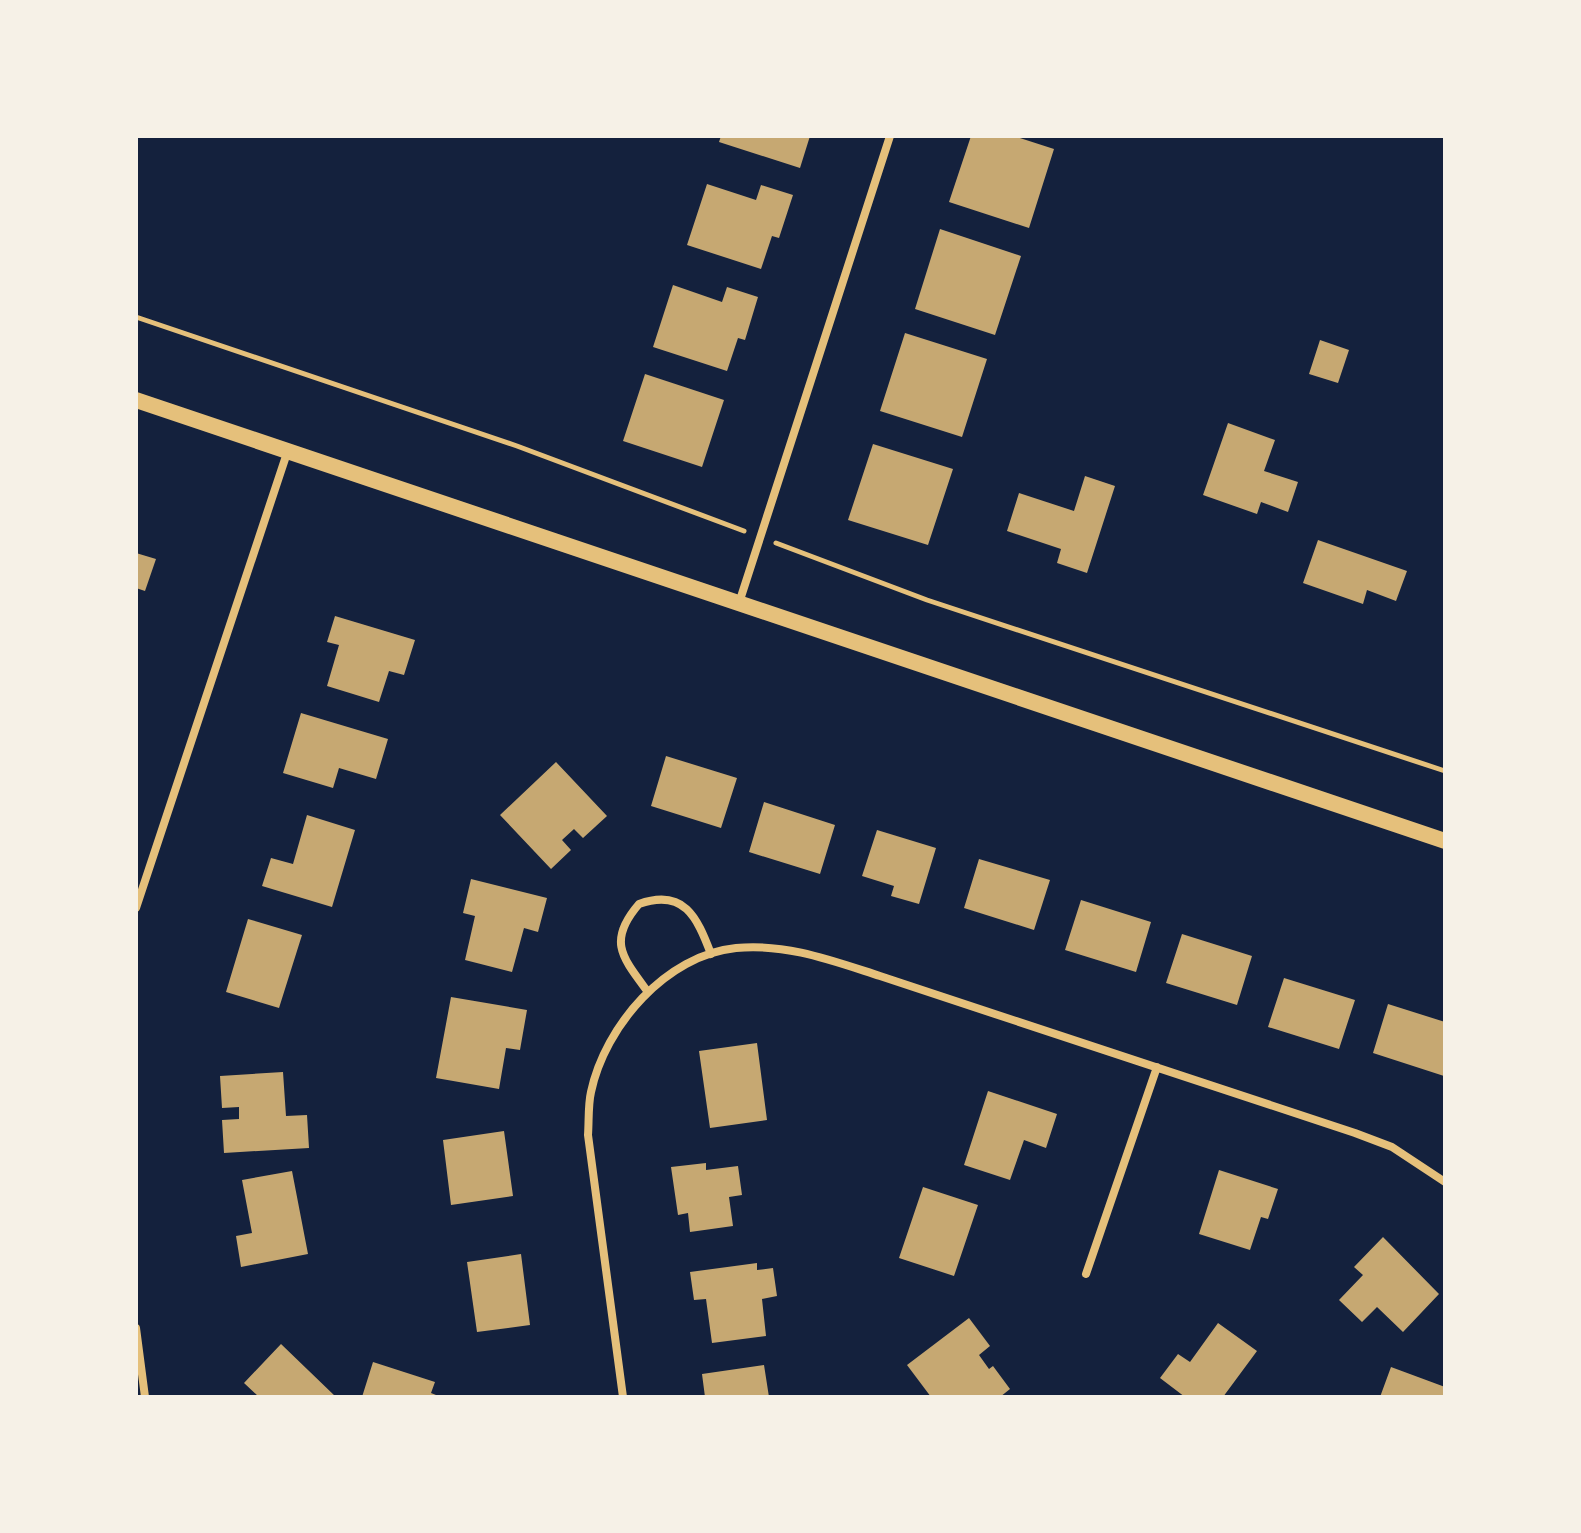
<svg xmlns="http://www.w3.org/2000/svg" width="1581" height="1533" viewBox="0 0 1581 1533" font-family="'Golos Text',sans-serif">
	<rect width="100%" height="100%" fill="#14213d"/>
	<path fill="#c6a872" d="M 721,136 L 810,136 L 800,168 L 719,142 Z
		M 971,136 L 1014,136 L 1054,149 L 1029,228 L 949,202 Z
		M 707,184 L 756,200 L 761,185 L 793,195 L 779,238 L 772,236 L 761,269 L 687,245 Z
		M 940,229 L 1021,256 L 995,335 L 915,309 Z
		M 673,285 L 722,302 L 727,287 L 758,297 L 745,340 L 738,338 L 727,371 L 653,347 Z
		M 905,333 L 987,359 L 962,437 L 880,411 Z
		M 1320,340 L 1349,350 L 1338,383 L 1309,374 Z
		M 645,374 L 724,400 L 702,467 L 623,441 Z
		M 1228,423 L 1275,440 L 1264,471 L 1298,482 L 1288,512 L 1261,502 L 1257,514 L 1203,495 Z
		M 873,444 L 953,469 L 928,545 L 848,520 Z
		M 1085,476 L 1115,486 L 1087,573 L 1057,563 L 1061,549 L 1007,531 L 1019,493 L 1074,511 Z
		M 1318,540 L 1407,571 L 1396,601 L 1367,590 L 1363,604 L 1303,583 Z
		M 136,553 L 156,559 L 145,591 L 136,588 Z
		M 335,616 L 415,640 L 404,675 L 389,671 L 379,702 L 327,686 L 339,645 L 327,642 Z
		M 301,713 L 388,739 L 376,779 L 339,768 L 333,788 L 283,773 Z
		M 666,756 L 737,778 L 721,828 L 651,806 Z
		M 556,762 L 607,816 L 583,838 L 574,829 L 562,840 L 571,850 L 551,869 L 500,815 Z
		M 764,802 L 835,825 L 820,874 L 749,852 Z
		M 307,815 L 355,830 L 332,907 L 262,886 L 271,858 L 293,864 Z
		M 877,830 L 936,848 L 919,904 L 891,896 L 894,886 L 862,876 Z
		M 979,859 L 1050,880 L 1034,930 L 964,908 Z
		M 471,879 L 547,898 L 538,932 L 524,928 L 512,972 L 465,960 L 475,916 L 463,913 Z
		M 1081,900 L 1151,922 L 1136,972 L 1065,950 Z
		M 248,919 L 302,935 L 279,1008 L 226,992 Z
		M 1182,934 L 1252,956 L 1237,1005 L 1166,983 Z
		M 1284,978 L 1355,1000 L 1339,1049 L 1268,1027 Z
		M 451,997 L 527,1010 L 520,1050 L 506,1048 L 499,1089 L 436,1078 Z
		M 1388,1004 L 1445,1022 L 1444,1076 L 1373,1053 Z
		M 757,1043 L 767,1120 L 710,1128 L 699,1051 Z
		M 283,1072 L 286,1116 L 307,1115 L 309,1148 L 224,1153 L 222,1120 L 239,1119 L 239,1107 L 222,1108 L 220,1076 Z
		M 988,1091 L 1057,1114 L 1046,1148 L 1024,1140 L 1010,1180 L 964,1165 Z
		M 504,1131 L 513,1196 L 451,1205 L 443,1140 Z
		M 706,1163 L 706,1170 L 738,1166 L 742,1195 L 729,1197 L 733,1226 L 690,1232 L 688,1213 L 678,1215 L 671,1167 Z
		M 1219,1170 L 1278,1189 L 1268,1219 L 1261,1217 L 1250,1250 L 1199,1234 Z
		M 292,1171 L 308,1254 L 241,1267 L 236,1236 L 252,1233 L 242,1180 Z
		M 923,1187 L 978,1205 L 954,1276 L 899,1258 Z
		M 1383,1237 L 1439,1294 L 1403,1332 L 1377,1307 L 1362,1322 L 1339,1300 L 1363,1275 L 1354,1267 Z
		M 521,1254 L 530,1325 L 477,1332 L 467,1262 Z
		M 757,1263 L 757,1270 L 773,1268 L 777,1296 L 762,1299 L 766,1336 L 712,1343 L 706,1299 L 694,1300 L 690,1272 Z
		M 969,1318 L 990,1346 L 979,1355 L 989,1369 L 993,1366 L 1010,1389 L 1000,1397 L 931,1397 L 907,1365 Z
		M 1218,1323 L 1257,1351 L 1223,1397 L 1185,1397 L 1160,1378 L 1178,1354 L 1190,1362 Z
		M 281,1344 L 336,1397 L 259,1397 L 244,1383 Z
		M 373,1362 L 435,1382 L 431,1393 L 441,1397 L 362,1397 Z
		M 764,1365 L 769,1397 L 705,1397 L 702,1374 Z
		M 1391,1367 L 1445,1387 L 1445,1397 L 1380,1397 Z"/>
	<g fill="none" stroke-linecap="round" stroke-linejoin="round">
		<path stroke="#e5c07b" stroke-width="5" d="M 136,317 L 517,446 L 744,531
			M 776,543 L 927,600 L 1445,771"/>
		<path stroke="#e5c07b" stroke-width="8" d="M 739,603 L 890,136
			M 136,908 L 288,450
			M 648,992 C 622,957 607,941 639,904 C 684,888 697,917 711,954
			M 1086,1274 L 1157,1067
			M 136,1328 L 145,1397
			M 623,1397 L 588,1135 C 589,1121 588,1105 591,1092 C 605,1026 666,955 736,948 C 786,943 833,961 880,976 L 1355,1133 L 1392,1147 L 1445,1182"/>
		<path stroke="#e5c07b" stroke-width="16" d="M 136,400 L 1445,841"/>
	</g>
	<rect width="1581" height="1533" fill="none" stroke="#f6f1e7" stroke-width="276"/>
</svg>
